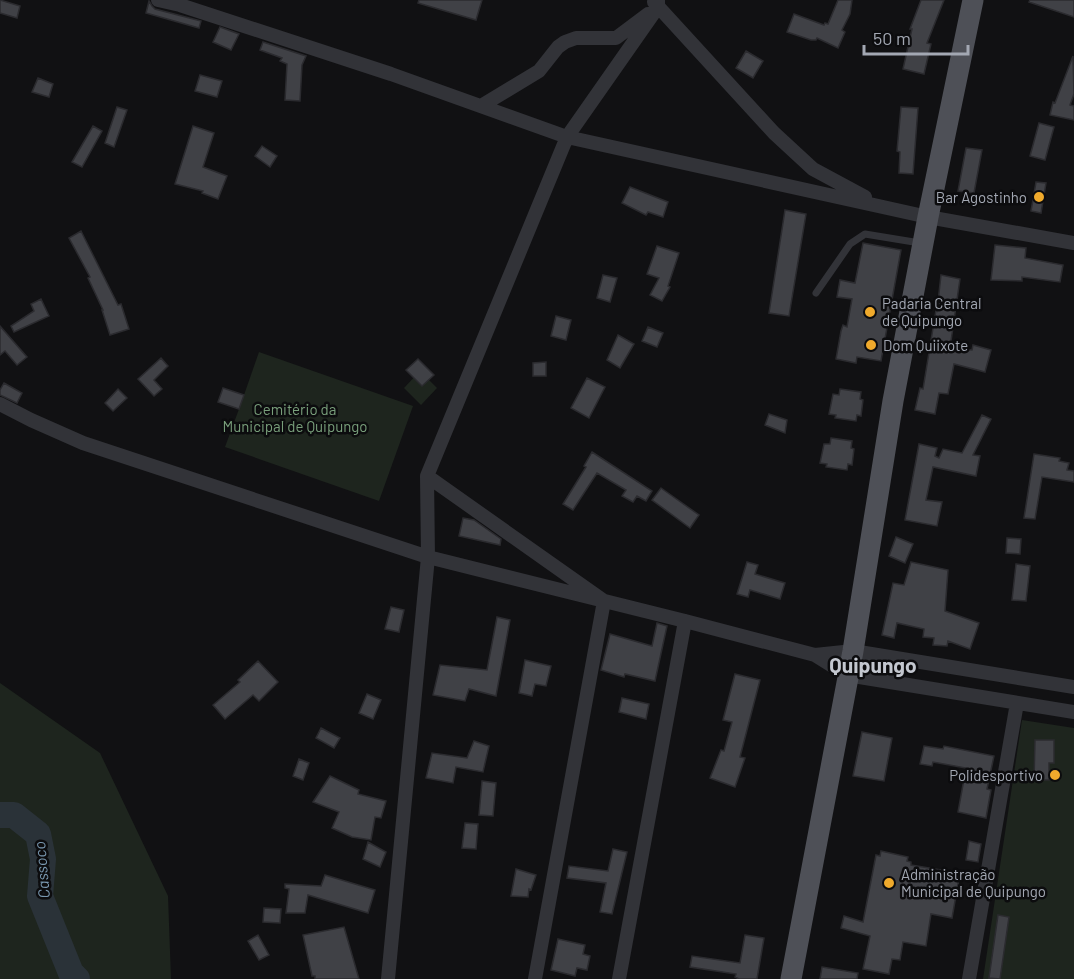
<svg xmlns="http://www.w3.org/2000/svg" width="1074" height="979" viewBox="0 0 1074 979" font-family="Barlow,sans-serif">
	<rect width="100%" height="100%" fill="#111113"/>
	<path fill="#1e251e" d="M 259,352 L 413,406 L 379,501 L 225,447 L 239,409 L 218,402 L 223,388 L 244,395 Z
		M 420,371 L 437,388 L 421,405 L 404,388 Z
		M 0,683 L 100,753 L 168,896 L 171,979 L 0,979 Z
		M 1022,720 L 1074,728 L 1074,979 L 983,979 Z"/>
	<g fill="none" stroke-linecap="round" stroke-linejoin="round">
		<path stroke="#2a3238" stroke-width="26" d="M 0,815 L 14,815 L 38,834 L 43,859 L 40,896 L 71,973 L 77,979"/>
	</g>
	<path fill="#404146" stroke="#2b2b2f" stroke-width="1.5" d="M 0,0 L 20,6 L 17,18 L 0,13 Z
		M 419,0 L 482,0 L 476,20 L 418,3 Z
		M 838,0 L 852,0 L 850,14 L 842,30 L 845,32 L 838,48 L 817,38 L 816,40 L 811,40 L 787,32 L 794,14 L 824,25 L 825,23 L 828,24 Z
		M 921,0 L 944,0 L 927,43 L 931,44 L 924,74 L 903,69 L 912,29 L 910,29 Z
		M 1030,0 L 1074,0 L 1074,17 L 1029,2 Z
		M 149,1 L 152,6 L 155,9 L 201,21 L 199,28 L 146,13 Z
		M 220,27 L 239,34 L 231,50 L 213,42 Z
		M 263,42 L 306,56 L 302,65 L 300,101 L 285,100 L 287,64 L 280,61 L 282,58 L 260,50 Z
		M 746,51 L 763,61 L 753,78 L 736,68 Z
		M 1073,56 L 1074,94 L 1070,105 L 1074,106 L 1074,120 L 1050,115 L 1053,102 L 1055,103 Z
		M 200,75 L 222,81 L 217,97 L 195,91 Z
		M 38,78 L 53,84 L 49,97 L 32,92 Z
		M 117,107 L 127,110 L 114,147 L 105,143 Z
		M 901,107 L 918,108 L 913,174 L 899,173 L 900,152 L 897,151 Z
		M 1039,123 L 1054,127 L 1045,160 L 1030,156 Z
		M 93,126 L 102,131 L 82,167 L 72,162 Z
		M 193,126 L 214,133 L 203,167 L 227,176 L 218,199 L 202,193 L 203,191 L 175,184 Z
		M 262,146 L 277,156 L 270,167 L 255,156 Z
		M 966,148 L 982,150 L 974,193 L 958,191 Z
		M 1036,182 L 1046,183 L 1041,213 L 1031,211 Z
		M 630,187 L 668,202 L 663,217 L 648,212 L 646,215 L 622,203 Z
		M 785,210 L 806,214 L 789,316 L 769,313 Z
		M 81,231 L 118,305 L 121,304 L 129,329 L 110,335 L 102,310 L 103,310 L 88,278 L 90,277 L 69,238 Z
		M 863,243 L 901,250 L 881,361 L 857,357 L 856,363 L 836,359 L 841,331 L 843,325 L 847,327 L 852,299 L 837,297 L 840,280 L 855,283 Z
		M 995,245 L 1026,248 L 1025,258 L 1063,265 L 1060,282 L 1022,277 L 1022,281 L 991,280 Z
		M 657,246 L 679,253 L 668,286 L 670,287 L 662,301 L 650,295 L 659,278 L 647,274 Z
		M 603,275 L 617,278 L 610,302 L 597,298 Z
		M 941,275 L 960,279 L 950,348 L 972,350 L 973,345 L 991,350 L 985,372 L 954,364 L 948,394 L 939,393 L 935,414 L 915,410 L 920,388 L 923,389 L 936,310 L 937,311 Z
		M 41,299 L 49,316 L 14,332 L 11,326 L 34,311 L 31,304 Z
		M 556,316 L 571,320 L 566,340 L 551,336 Z
		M 0,326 L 27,357 L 17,365 L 5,351 L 0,355 Z
		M 648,327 L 663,333 L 657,347 L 642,341 Z
		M 618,335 L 634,344 L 620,368 L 607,360 Z
		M 161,358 L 168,366 L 154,380 L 162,389 L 154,396 L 138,379 Z
		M 418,359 L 434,375 L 422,386 L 406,370 Z
		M 546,362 L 546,376 L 533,376 L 533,363 Z
		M 587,378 L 605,387 L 589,418 L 571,408 Z
		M 4,383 L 22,393 L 17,403 L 0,395 L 0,390 Z
		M 223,388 L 244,395 L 239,409 L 218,402 Z
		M 118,389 L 127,398 L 113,411 L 105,403 Z
		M 840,389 L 861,392 L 860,399 L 863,400 L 861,416 L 857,415 L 856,421 L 835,418 L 836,415 L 829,414 L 833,394 L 839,395 Z
		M 769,414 L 787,420 L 785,433 L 765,425 Z
		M 982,415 L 991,419 L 973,455 L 980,456 L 976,476 L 933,467 L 926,500 L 942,502 L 937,526 L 905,520 L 919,444 L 937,448 L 935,456 L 939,458 L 943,449 L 962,453 Z
		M 831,438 L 852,441 L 851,448 L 854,449 L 852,465 L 848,464 L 847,470 L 826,467 L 827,464 L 820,463 L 824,444 L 830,444 Z
		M 592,452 L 652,491 L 646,501 L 637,496 L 633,502 L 622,496 L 626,490 L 597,473 L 573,510 L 563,504 L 586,467 L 584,466 Z
		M 1034,454 L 1060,458 L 1059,461 L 1069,463 L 1067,470 L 1074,471 L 1074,482 L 1042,477 L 1035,519 L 1024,518 Z
		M 661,488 L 699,515 L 690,528 L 652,500 Z
		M 463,518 L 474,520 L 501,539 L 500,545 L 459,536 Z
		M 896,537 L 913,544 L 905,563 L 889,556 Z
		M 1007,538 L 1021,539 L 1020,554 L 1006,553 Z
		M 747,562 L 758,565 L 755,574 L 785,583 L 780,599 L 750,590 L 748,597 L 737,594 Z
		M 911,562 L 948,570 L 945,611 L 979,623 L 970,649 L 948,641 L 947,646 L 933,645 L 934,638 L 923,637 L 924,629 L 897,623 L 894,638 L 882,635 L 893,583 L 904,585 Z
		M 1016,564 L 1030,566 L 1026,601 L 1012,600 Z
		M 391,607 L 404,610 L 399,632 L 385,629 Z
		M 497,617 L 510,620 L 496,696 L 469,689 L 465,701 L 433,695 L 440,665 L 487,670 Z
		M 657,623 L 667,626 L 655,681 L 625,674 L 624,677 L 601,670 L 610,634 L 652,646 Z
		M 525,660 L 551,666 L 546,686 L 535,684 L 532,696 L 519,693 Z
		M 258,661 L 278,682 L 259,701 L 253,695 L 225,719 L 213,705 L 240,682 L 238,680 Z
		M 735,674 L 760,680 L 740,757 L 745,758 L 735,787 L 710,778 L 721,750 L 724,751 L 732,722 L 723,720 Z
		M 367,694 L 381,700 L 373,719 L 359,713 Z
		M 622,698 L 649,704 L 646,719 L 619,712 Z
		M 321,728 L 340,738 L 334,748 L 316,738 Z
		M 862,732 L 892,738 L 884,781 L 853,776 Z
		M 1035,740 L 1054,740 L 1054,763 L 1049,763 L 1049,780 L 1034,780 Z
		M 474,741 L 489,746 L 483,772 L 456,767 L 453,783 L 426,778 L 432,753 L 467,758 Z
		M 924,746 L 943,749 L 944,746 L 994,756 L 987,789 L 991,790 L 986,818 L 958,812 L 966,768 L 933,762 L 932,766 L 920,764 Z
		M 299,759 L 309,763 L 303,780 L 293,776 Z
		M 330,776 L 359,790 L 358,794 L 386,801 L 381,818 L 375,817 L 371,840 L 352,837 L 332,828 L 339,812 L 313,802 Z
		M 482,781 L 496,783 L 493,816 L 479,815 Z
		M 465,823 L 478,824 L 476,849 L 462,848 Z
		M 969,841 L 981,844 L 978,862 L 966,860 Z
		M 368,842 L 386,852 L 380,867 L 363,859 Z
		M 613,849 L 627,852 L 612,914 L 600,912 L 606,883 L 567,878 L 569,866 L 608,871 Z
		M 881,851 L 908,857 L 907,861 L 911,862 L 911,865 L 960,873 L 952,918 L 931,914 L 926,946 L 903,942 L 900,960 L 892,959 L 889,974 L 863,969 L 870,936 L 841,928 L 844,916 L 863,922 L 876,855 L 880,856 Z
		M 516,869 L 536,875 L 531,890 L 529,889 L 528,897 L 511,896 Z
		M 325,875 L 375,890 L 368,913 L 308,895 L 305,913 L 286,913 L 289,889 L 285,888 L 285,884 L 321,886 Z
		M 264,908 L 281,909 L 280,923 L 263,922 Z
		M 998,915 L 1009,917 L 1000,979 L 989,978 Z
		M 344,927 L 359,979 L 315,979 L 315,976 L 312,976 L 303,935 Z
		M 258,935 L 269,955 L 259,960 L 248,941 Z
		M 745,935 L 764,938 L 757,979 L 739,979 L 735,977 L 736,974 L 690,967 L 692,956 L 740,963 Z
		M 558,939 L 585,945 L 583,954 L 590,956 L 587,970 L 577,968 L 575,976 L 551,970 Z
		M 822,967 L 858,973 L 857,979 L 820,979 Z"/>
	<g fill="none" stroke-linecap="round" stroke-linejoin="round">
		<path stroke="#323338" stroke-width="7" d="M 816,293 L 850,244 L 865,234 L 920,243"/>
		<path stroke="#323338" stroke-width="14" d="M 158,0 L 180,5 L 391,74 L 567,137 L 928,217 L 1074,243
			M 654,2 L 774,133 L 813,169 L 865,197
			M 481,106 L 539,71 L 558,47 L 565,42 L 576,38 L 616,38 L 648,14
			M 0,404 L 31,420 L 83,443 L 428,557 L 685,621
			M 427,476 L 604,601 L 535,979
			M 815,655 L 853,651 L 1074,687
			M 388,979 L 428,557 L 427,476 L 567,137 L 658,7 L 658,0
			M 619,979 L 685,621 L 815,655 L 847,675 L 1074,712
			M 969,979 L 1017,703"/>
		<path stroke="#4e5057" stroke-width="21" d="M 791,979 L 853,651 L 893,401 L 928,217 L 973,0"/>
	</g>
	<g fill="#f0aa2c" stroke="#0c0c0e" stroke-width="2">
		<circle cx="1039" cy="197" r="6"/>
		<circle cx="870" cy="312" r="6"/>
		<circle cx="871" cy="345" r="6"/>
		<circle cx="1055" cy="775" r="6"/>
		<circle cx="889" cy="883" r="6"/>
	</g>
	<g text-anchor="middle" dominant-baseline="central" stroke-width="5" stroke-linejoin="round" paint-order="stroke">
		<g font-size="15" fill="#a3a8b3" stroke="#0c0c0e" text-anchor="start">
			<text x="1027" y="197" text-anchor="end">Bar Agostinho</text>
			<text x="882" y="303">Padaria Central<tspan x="882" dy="17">de Quipungo</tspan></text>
			<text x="883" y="345">Dom Quiixote</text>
			<text x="1043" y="775" text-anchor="end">Polidesportivo</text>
			<text x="901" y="874">Administração<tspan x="901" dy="17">Municipal de Quipungo</tspan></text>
		</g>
		<g font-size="15" fill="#799f7b" stroke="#0c0c0e">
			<text x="295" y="409">Cemitério da<tspan x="295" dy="17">Municipal de Quipungo</tspan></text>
		</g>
		<g font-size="16" font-style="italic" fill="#7997af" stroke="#0c0c0e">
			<text transform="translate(41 870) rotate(-95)">Cassoco</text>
		</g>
		<g font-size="21" font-weight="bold" fill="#c3c7cf" stroke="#0c0c0e">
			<text x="873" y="664">Quipungo</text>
		</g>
	</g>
	<path d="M864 45v9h104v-9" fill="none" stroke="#a3a8b3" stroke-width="3"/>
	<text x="873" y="45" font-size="18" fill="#a3a8b3" stroke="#0c0c0e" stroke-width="4.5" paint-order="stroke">50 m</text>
</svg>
